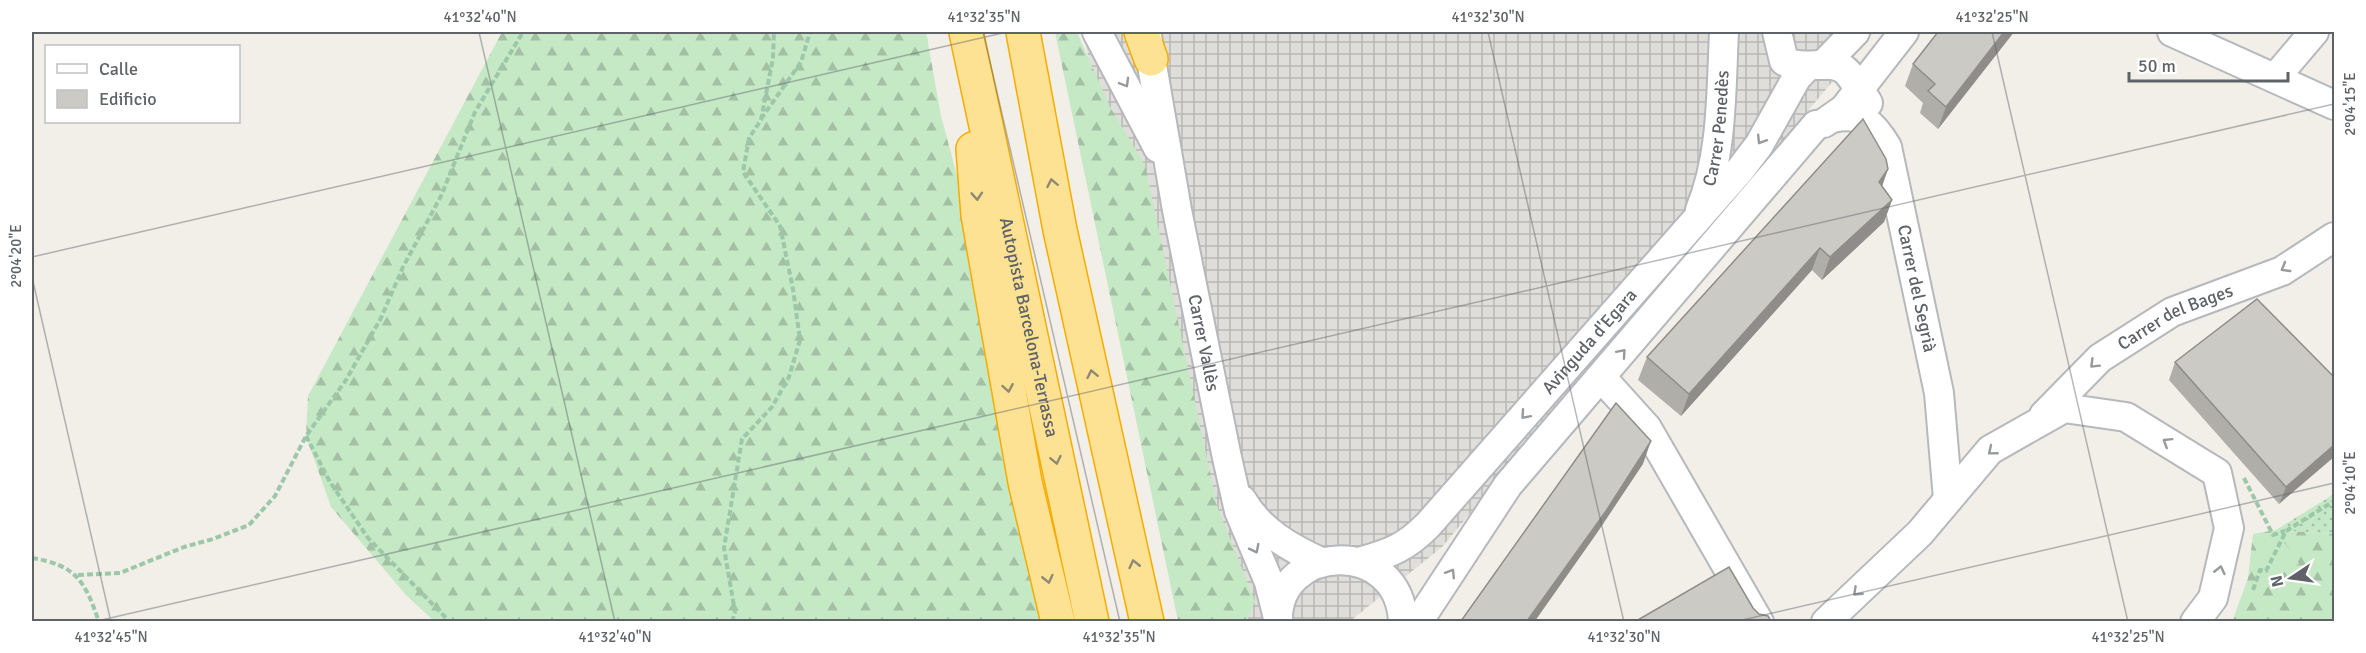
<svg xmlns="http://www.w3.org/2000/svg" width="2366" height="653" viewBox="0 0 2366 653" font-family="Signika,sans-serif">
	<defs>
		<pattern id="industrial-grid" width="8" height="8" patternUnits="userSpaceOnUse" patternTransform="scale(1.5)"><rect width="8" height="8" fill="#e0deda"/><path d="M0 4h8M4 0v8" fill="none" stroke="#b9b8b5"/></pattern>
		<pattern id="grass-dots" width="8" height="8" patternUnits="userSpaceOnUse" patternTransform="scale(1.5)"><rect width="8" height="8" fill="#c5e8c5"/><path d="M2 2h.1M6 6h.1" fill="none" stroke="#a3c0a4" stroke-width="1.8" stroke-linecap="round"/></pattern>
		<pattern id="forest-firs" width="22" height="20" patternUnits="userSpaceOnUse" patternTransform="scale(1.5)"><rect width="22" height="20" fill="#c5e8c5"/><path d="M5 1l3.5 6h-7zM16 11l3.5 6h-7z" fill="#a3c0a4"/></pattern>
	</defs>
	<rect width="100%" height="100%" fill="#f1efe8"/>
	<path fill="url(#industrial-grid)" d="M 1084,32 L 1874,32 L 1442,547 L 1349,622 L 1239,621 L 1100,128 Z"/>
	<path fill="url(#grass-dots)" d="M 2334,494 L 2334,534 L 2276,530 Z"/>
	<path fill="url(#forest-firs)" d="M 502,32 L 926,32 L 941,116 L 974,239 L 1058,621 L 434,621 L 406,595 L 331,507 L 306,436 L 308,396 Z
		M 1055,32 L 1077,32 L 1110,107 L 1145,165 L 1217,506 L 1255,601 L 1247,621 L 1178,621 Z
		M 2276,530 L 2334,534 L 2334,621 L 2232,622 L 2248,578 L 2253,534 Z"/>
	<path fill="#c5e8c5" d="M 2277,532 L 2299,564 L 2274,575 L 2260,570 L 2253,534 Z"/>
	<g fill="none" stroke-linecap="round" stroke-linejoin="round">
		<g stroke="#b5b8bc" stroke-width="32">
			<g id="minor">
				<path d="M 1097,32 L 1158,148"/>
				<path d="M 1777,32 L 1784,61 C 1804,73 1832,56 1847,72 C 1855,81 1862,93 1868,103"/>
				<path d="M 2172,32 L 2334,105"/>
				<path id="s1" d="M 1147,36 L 1177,210 L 1226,453 L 1239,511 L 1269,582 L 1278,618"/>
				<path d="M 1823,65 L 1855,32"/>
				<path d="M 2275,78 L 2314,32"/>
				<path id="s2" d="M 1833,118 C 1862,111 1874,125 1887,147 L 1939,393 L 1948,499"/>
				<path d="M 1824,123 L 1844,109 L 1904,32"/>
				<path id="s3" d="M 1700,210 C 1723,155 1721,90 1724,32"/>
				<path d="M 1601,377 L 1647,428 L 1759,622"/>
				<path id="s4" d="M 2044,415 L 2100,358 L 2172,312 L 2282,271 L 2334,237"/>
				<path d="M 1242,500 C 1260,531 1290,548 1321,562"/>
				<path id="s5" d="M 1359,562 C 1391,553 1405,548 1428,525 L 1740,170 L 1759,145 L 1797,77 L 1807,67"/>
				<path d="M 1278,621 C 1276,543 1400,537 1403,622"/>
				<path d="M 1418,622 L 1508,485 L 1816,125"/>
				<path d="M 1826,622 L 1920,533 L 1990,450 L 2064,408 L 2126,417 L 2217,473 L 2229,528 L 2213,598 L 2195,622"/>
			</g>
		</g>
		<g stroke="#f9ab00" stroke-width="36">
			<g id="highway">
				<path id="s6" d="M 966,32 L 1092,622"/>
				<path d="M 1023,32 L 1060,230 L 1147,622"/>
				<path d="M 1141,32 L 1151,59"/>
				<path d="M 973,149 L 978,215 L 1025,482 L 1058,622"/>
			</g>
		</g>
		<path stroke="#9cc7a9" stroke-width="4" stroke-dasharray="6 3" stroke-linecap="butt" d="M 761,119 L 801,62 L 810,32
			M 306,436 L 330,482 L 368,538 L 450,622
			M 2244,478 L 2273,535 L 2285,531
			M 32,558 C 76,565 85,581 99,622
			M 78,575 L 120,573 L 184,547 L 213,539 L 249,525 L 275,496 L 306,436 L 346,380 L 381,318 L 403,267 L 441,196 L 475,112 L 523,32
			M 2253,590 L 2260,570 L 2266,571 L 2286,531 L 2334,501
			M 732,622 L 735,612 L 724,548 L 742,439 L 772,407 L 789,377 L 800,340 L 793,289 L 780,226 L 743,172 L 749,138 L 761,120 L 773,58 L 774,32"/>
		<use href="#minor" stroke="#fff" stroke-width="28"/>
		<use href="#highway" stroke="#fde293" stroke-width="33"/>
	</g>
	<path fill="#afaea9" d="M 2014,32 L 1938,129 L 1920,113 L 1923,103 L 1905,86 L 1913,64 Z
		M 1888,169 L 1882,186 L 1892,200 L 1884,222 L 1822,280 L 1812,270 L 1681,416 L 1638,380 L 1647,357 Z
		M 2175,362 L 2334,377 L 2279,504 L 2169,380 Z"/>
	<path fill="#8f8d8a" d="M 2004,32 L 2014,32 L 1938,129 L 1946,107 Z
		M 1888,169 L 1880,192 L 1879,182 Z
		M 1892,200 L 1884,222 L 1822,280 L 1830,257 Z
		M 1820,248 L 1812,270 L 1681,416 L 1689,394 Z
		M 1651,441 L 1643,464 L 1597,533 L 1535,621 L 1527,621 Z
		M 2334,445 L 2334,457 L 2279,504 L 2286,487 Z"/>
	<path fill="#cccac5" stroke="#8f8d8a" stroke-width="1.5" d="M 1938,32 L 2004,32 L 1946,107 L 1928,91 L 1935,84 L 1913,64 Z
		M 1863,119 L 1886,159 L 1888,169 L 1879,182 L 1892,200 L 1830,257 L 1820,248 L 1689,394 L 1647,357 Z
		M 2257,299 L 2334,377 L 2334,445 L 2286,487 L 2175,362 Z
		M 1616,403 L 1651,441 L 1606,511 L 1527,621 L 1461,621 Z
		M 1729,567 L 1753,608 L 1759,614 L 1768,616 L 1771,621 L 1636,621 Z"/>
	<defs><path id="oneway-chevron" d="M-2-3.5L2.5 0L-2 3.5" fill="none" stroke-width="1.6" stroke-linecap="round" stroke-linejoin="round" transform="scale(1.5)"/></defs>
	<g stroke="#979a9d">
		<use href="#oneway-chevron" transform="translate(1125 83) rotate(60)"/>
		<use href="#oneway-chevron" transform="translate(1761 140) rotate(122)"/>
		<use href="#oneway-chevron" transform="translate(2285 268) rotate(150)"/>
		<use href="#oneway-chevron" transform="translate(1622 353) rotate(-49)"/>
		<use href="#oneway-chevron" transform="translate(2094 364) rotate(135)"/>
		<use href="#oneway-chevron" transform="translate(1525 415) rotate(131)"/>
		<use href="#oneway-chevron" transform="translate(2167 442) rotate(-148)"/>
		<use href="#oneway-chevron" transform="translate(1992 451) rotate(141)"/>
		<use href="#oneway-chevron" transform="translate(1255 549) rotate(63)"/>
		<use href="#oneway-chevron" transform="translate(2220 570) rotate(-77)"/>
		<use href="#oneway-chevron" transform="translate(1451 573) rotate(-58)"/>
		<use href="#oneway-chevron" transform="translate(1857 592) rotate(137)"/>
	</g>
	<g stroke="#8e8975">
		<use href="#oneway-chevron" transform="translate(1052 183) rotate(-101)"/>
		<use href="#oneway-chevron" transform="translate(977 196) rotate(86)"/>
		<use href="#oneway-chevron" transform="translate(1092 374) rotate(-102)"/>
		<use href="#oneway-chevron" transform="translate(1008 388) rotate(80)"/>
		<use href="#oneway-chevron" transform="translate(1056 460) rotate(78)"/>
		<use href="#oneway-chevron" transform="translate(1134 564) rotate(-103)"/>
		<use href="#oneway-chevron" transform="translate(1048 579) rotate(77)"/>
	</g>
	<path fill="none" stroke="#5f6368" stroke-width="1.5" stroke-opacity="0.45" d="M 479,32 L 615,622M 983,32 L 1120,622M 1488,32 L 1624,622M 1992,32 L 2128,622M 32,257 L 1007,32M 32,277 L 111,622M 93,622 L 2334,104M 1734,622 L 2334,483"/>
	<g text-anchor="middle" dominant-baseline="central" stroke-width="4.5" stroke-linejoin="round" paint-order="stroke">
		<g font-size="18" fill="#5f6368" stroke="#fff">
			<text stroke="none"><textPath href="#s3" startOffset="84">Carrer Penedès</textPath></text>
			<text stroke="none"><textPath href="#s2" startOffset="212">Carrer del Segrià</textPath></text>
			<text stroke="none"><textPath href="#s4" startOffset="166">Carrer del Bages</textPath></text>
			<text stroke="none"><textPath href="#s6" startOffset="302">Autopista Barcelona-Terrassa</textPath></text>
			<text stroke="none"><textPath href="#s1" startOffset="312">Carrer Vallès</textPath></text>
			<text stroke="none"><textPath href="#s5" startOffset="324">Avinguda d'Egara</textPath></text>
		</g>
	</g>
	<rect width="2366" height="653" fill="none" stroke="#ffffff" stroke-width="66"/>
	<rect x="45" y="45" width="195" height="78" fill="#ffffff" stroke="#bfc1c3" stroke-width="1.5"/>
	<rect x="57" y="64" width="30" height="9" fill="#ffffff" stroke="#bfc1c3" stroke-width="1.5"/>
	<text x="99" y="75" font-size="18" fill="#5f6368">Calle</text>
	<rect x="57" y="90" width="30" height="18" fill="#cccac5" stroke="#bfc1c3" stroke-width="1.5"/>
	<text x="99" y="105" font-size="18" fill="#5f6368">Edificio</text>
	<g transform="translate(2291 578) rotate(257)" stroke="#ffffff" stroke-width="4.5" paint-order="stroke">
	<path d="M0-4.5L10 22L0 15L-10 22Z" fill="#5f6368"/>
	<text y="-9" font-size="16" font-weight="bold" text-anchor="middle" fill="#5f6368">N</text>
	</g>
	<path d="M2129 72v9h159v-9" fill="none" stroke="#5f6368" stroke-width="3"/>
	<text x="2138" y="72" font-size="18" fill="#5f6368" stroke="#ffffff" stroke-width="4.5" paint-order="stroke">50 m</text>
	<rect x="33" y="33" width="2300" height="587" fill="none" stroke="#5f6368" stroke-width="2"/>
	<g font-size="15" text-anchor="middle" fill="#5f6368">
		<text x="480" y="22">41°32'40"N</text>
		<text x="984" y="22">41°32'35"N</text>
		<text x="1488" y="22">41°32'30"N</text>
		<text x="1992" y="22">41°32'25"N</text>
		<text transform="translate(2350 104) rotate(-90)" y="5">2°04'15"E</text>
		<text transform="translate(16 256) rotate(-90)" y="5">2°04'20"E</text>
		<text transform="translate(2350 483) rotate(-90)" y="5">2°04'10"E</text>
		<text x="111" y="642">41°32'45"N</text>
		<text x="615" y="642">41°32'40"N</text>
		<text x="1119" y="642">41°32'35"N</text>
		<text x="1624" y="642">41°32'30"N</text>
		<text x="2128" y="642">41°32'25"N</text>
	</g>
</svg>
